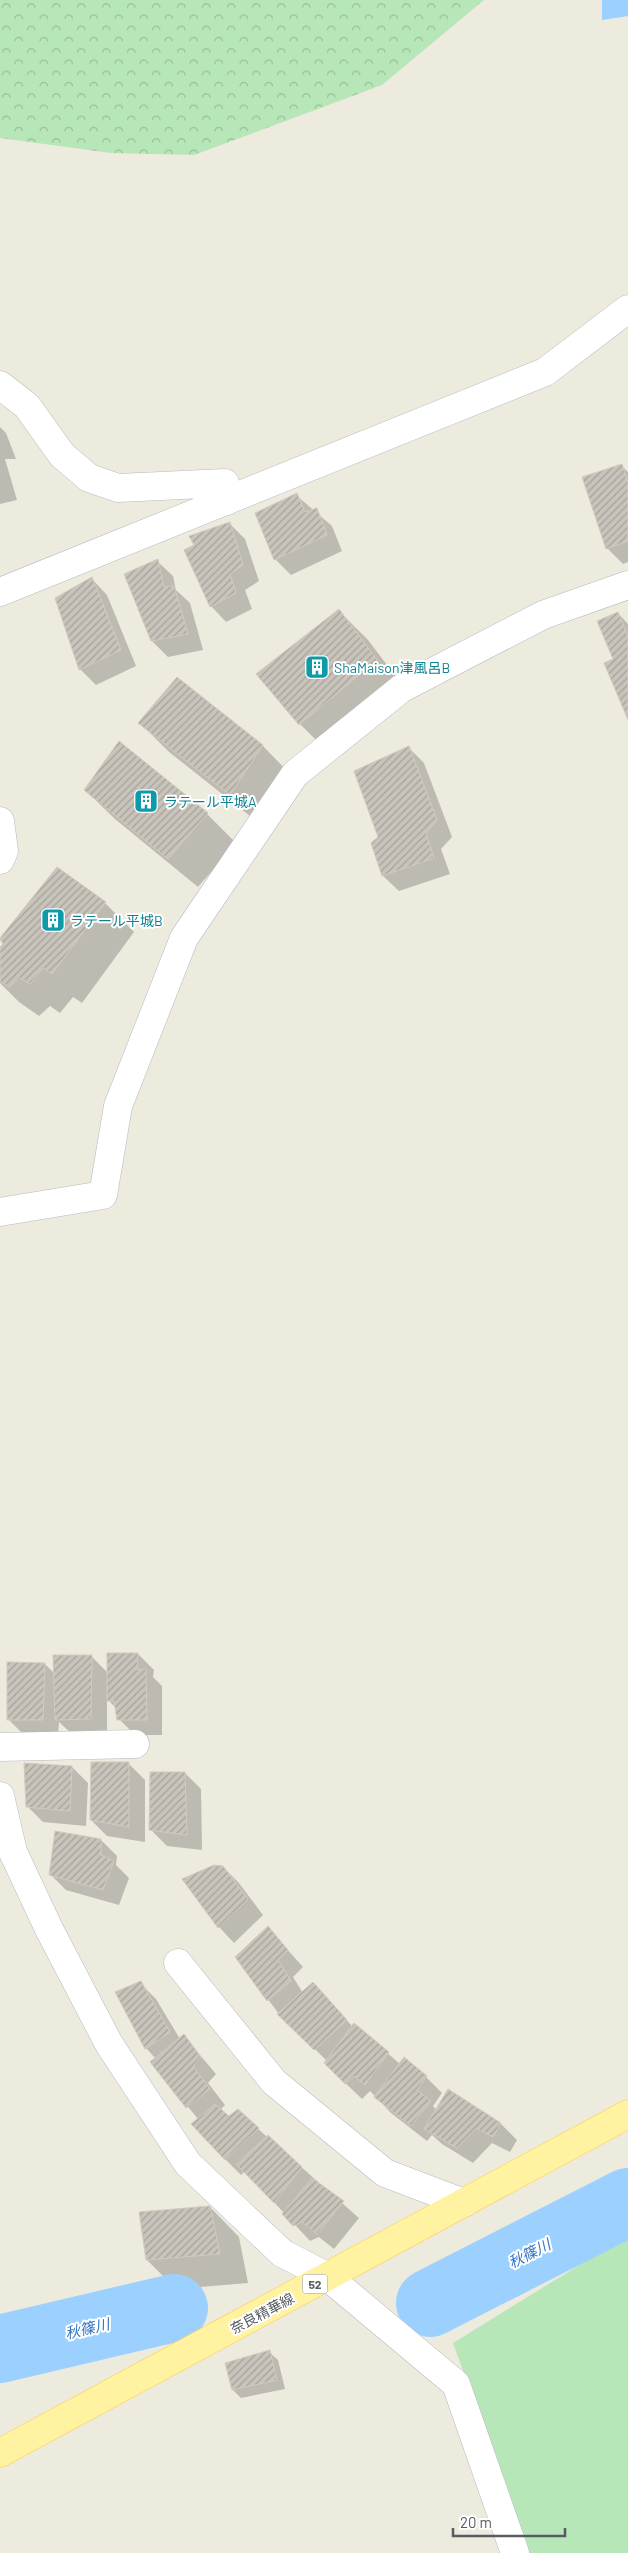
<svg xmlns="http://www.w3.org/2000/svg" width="628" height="2553" viewBox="0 0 628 2553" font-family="Barlow,'Noto Sans JP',sans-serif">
	<defs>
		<pattern id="forest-crowns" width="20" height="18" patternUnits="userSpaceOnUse" patternTransform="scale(1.25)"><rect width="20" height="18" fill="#b7e7b9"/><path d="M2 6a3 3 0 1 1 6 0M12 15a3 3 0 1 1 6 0" fill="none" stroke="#98be9a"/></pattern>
		<pattern id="building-hatch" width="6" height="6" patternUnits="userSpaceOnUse" patternTransform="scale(1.25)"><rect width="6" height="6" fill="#c8c4bb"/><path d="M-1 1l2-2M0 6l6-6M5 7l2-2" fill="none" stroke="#a5a29b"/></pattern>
	</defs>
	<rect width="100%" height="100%" fill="#edeade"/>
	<path fill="url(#forest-crowns)" d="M 0,0 L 484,0 L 382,85 L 194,155 L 111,153 L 0,138 Z"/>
	<path fill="#b7e7b9" d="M 628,2235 L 628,2553 L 529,2553 L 453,2343 Z"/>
	<path fill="#9cd1ff" d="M 602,0 L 628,0 L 628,16 L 602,20 Z"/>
	<path fill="#0003" d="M 0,427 L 6,433 L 16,459 L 5,459 L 17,500 L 0,504 Z
		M 621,465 L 628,472 L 628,562 L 623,564 L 607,548 Z
		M 296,495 L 332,526 L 342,551 L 291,575 L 275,559 Z
		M 229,523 L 245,539 L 259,581 L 245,590 L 252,609 L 226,622 L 211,606 Z
		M 157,561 L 173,576 L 176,590 L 190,603 L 203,650 L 168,657 L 152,641 Z
		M 92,579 L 107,595 L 136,666 L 96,685 L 80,669 Z
		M 339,611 L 368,640 L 406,690 L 329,753 L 300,724 Z
		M 618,613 L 628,624 L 628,717 L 615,660 Z
		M 177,678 L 263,746 L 292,776 L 259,823 L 169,752 L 140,723 Z
		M 408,747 L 424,763 L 452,837 L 441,849 L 450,874 L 399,891 L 383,876 L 380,837 Z
		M 85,790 L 207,814 L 236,843 L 198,887 L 115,819 Z
		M 58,869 L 105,903 L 134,932 L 82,1003 L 73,997 L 60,1013 L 50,1006 L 39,1016 L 19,1002 L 0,983 L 0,949 L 4,945 L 0,940 Z
		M 138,1654 L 154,1670 L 153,1677 L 162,1686 L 162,1735 L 135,1735 L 119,1719 L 117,1709 L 107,1699 L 107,1734 L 73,1735 L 59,1722 L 58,1735 L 24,1735 L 8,1719 L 45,1664 L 55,1674 L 91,1656 L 108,1673 Z
		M 129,1764 L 145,1780 L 145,1842 L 107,1836 L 91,1820 Z
		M 72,1767 L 88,1783 L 86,1826 L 43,1822 L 27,1806 Z
		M 185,1773 L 201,1789 L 202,1850 L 167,1846 L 151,1830 Z
		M 101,1840 L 117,1856 L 116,1865 L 129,1878 L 119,1905 L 66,1890 L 50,1874 Z
		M 223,1867 L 239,1883 L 263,1915 L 234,1943 L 219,1927 Z
		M 268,1928 L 303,1967 L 293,1977 L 303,1993 L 329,2000 L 352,2026 L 354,2024 L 400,2064 L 426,2077 L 442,2093 L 433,2106 L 437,2110 L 449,2090 L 501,2124 L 517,2140 L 510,2152 L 492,2143 L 473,2163 L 442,2144 L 432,2135 L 427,2141 L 391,2113 L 370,2091 L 362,2099 L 341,2079 L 327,2061 L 279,2014 L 236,1957 Z
		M 140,1983 L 156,1999 L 180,2039 L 184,2036 L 216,2074 L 208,2083 L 225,2105 L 220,2110 L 229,2118 L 238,2111 L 359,2218 L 334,2249 L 319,2237 L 310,2241 L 245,2171 L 241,2175 L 225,2159 L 198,2119 L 152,2063 L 156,2059 L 146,2048 Z
		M 210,2207 L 239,2237 L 248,2283 L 176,2289 L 147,2260 Z
		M 269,2352 L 278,2360 L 285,2389 L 241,2398 L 233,2390 Z"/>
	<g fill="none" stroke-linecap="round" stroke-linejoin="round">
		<path stroke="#9cd1ff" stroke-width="68" d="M 430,2303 L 628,2202
			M 0,2349 L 174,2308"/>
	</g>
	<path fill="url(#building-hatch)" stroke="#d2cbbc" d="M 622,464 L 628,483 L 628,541 L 606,549 L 582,477 Z
		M 297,493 L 305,512 L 317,508 L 327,535 L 274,560 L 255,513 Z
		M 230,522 L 243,565 L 230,574 L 236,593 L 210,607 L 184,550 L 194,545 L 189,536 Z
		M 158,559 L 164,587 L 174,586 L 188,634 L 151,641 L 124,574 Z
		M 92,577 L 121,650 L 79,670 L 55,598 Z
		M 339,609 L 377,660 L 299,725 L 256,674 Z
		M 618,612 L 628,636 L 628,720 L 604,663 L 613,659 L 597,621 Z
		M 177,677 L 263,745 L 230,795 L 138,723 Z
		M 119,741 L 208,813 L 168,859 L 84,790 Z
		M 409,746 L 437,820 L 426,833 L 434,858 L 382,876 L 371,843 L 378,837 L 354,771 Z
		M 57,867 L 106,902 L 52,974 L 43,968 L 30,984 L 20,978 L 9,987 L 0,981 L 0,947 L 3,944 L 0,938 Z
		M 107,1653 L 138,1653 L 137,1670 L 146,1669 L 147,1720 L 117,1720 L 114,1701 L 107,1701 Z
		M 53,1655 L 92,1655 L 91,1719 L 55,1720 Z
		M 7,1662 L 45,1663 L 43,1720 L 7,1720 Z
		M 91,1762 L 129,1762 L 129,1827 L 90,1820 Z
		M 24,1763 L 72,1766 L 70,1811 L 26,1807 Z
		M 150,1772 L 185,1772 L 187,1835 L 149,1830 Z
		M 55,1831 L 101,1839 L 101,1855 L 114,1861 L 103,1890 L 49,1875 Z
		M 214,1865 L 223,1866 L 248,1899 L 218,1928 L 182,1879 Z
		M 268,1926 L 288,1950 L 278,1960 L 291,1981 L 267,2001 L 235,1957 Z
		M 141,1981 L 170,2032 L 145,2049 L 115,1992 Z
		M 313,1982 L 347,2020 L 314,2050 L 277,2014 Z
		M 354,2023 L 389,2052 L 365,2085 L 354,2076 L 345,2084 L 324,2063 Z
		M 184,2034 L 201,2057 L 193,2066 L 210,2089 L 186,2108 L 150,2062 Z
		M 404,2057 L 427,2076 L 417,2090 L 431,2101 L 411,2126 L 374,2097 Z
		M 448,2089 L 501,2123 L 493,2137 L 476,2128 L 457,2148 L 424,2129 Z
		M 215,2104 L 229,2116 L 238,2109 L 259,2128 L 225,2160 L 191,2124 Z
		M 268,2135 L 302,2167 L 274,2203 L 236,2164 Z
		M 312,2178 L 344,2201 L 317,2234 L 302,2222 L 293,2226 L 282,2214 Z
		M 210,2206 L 220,2254 L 146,2260 L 139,2212 Z
		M 270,2350 L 277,2380 L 232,2390 L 225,2363 Z"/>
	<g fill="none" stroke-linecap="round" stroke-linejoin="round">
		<g stroke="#b7babf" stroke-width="29">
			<path id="street" d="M 0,385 L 27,406 L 62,455 L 89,478 L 118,488 L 225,483 L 227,501
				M 0,592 L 545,372 L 628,309
				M 0,821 L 4,851 L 0,860
				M 0,1212 L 103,1195 L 118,1106 L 184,938 L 295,774 L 402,688 L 543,615 L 628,585
				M 0,1747 L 135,1744
				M 0,1796 L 13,1852 L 49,1929 L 109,2044 L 188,2164 L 282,2253 L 328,2277 L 456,2384 L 515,2553
				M 178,1963 L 274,2082 L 385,2173 L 464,2203"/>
		</g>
		<g stroke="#fecf46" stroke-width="29">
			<path id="primary" d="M 0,2453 L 628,2114"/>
		</g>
		<use href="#street" stroke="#fff" stroke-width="28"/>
		<use href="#primary" stroke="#fff2a1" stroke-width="28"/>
	</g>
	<defs>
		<g id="building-square" transform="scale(1.25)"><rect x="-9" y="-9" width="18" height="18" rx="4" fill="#0f9aa8" stroke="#fff"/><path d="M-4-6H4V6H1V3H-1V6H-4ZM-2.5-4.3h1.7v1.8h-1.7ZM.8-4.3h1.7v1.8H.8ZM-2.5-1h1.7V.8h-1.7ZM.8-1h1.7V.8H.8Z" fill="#fff"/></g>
	</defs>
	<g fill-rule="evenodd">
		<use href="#building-square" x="317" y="667"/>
		<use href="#building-square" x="146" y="801"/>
		<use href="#building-square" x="53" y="920"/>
	</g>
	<g text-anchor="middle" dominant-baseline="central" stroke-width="4" stroke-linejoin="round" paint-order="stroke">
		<rect fill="#fff" stroke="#8a8d90" stroke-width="1" x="302.5" y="2274.5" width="25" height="19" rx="4"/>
		<g font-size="12" font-weight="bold" fill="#585c61">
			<text x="315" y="2284">52</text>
		</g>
		<g font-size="14" fill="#0d838f" stroke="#fff" text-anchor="start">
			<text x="334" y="667">ShaMaison津風呂B</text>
			<text x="164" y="801">ラテール平城A</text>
			<text x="70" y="920">ラテール平城B</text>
		</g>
		<g font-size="14" fill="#585c61" stroke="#fff">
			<text transform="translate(262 2313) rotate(-28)">奈良精華線</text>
		</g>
		<g font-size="15" font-style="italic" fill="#3376c3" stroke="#fff">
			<text transform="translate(529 2253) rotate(-27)">秋篠川</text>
			<text transform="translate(87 2328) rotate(-13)">秋篠川</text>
		</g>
	</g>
	<path d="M453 2528v8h112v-8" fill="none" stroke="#585c61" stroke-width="2.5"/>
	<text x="460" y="2528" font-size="15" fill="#585c61" stroke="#ffffff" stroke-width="4" paint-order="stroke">20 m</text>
</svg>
